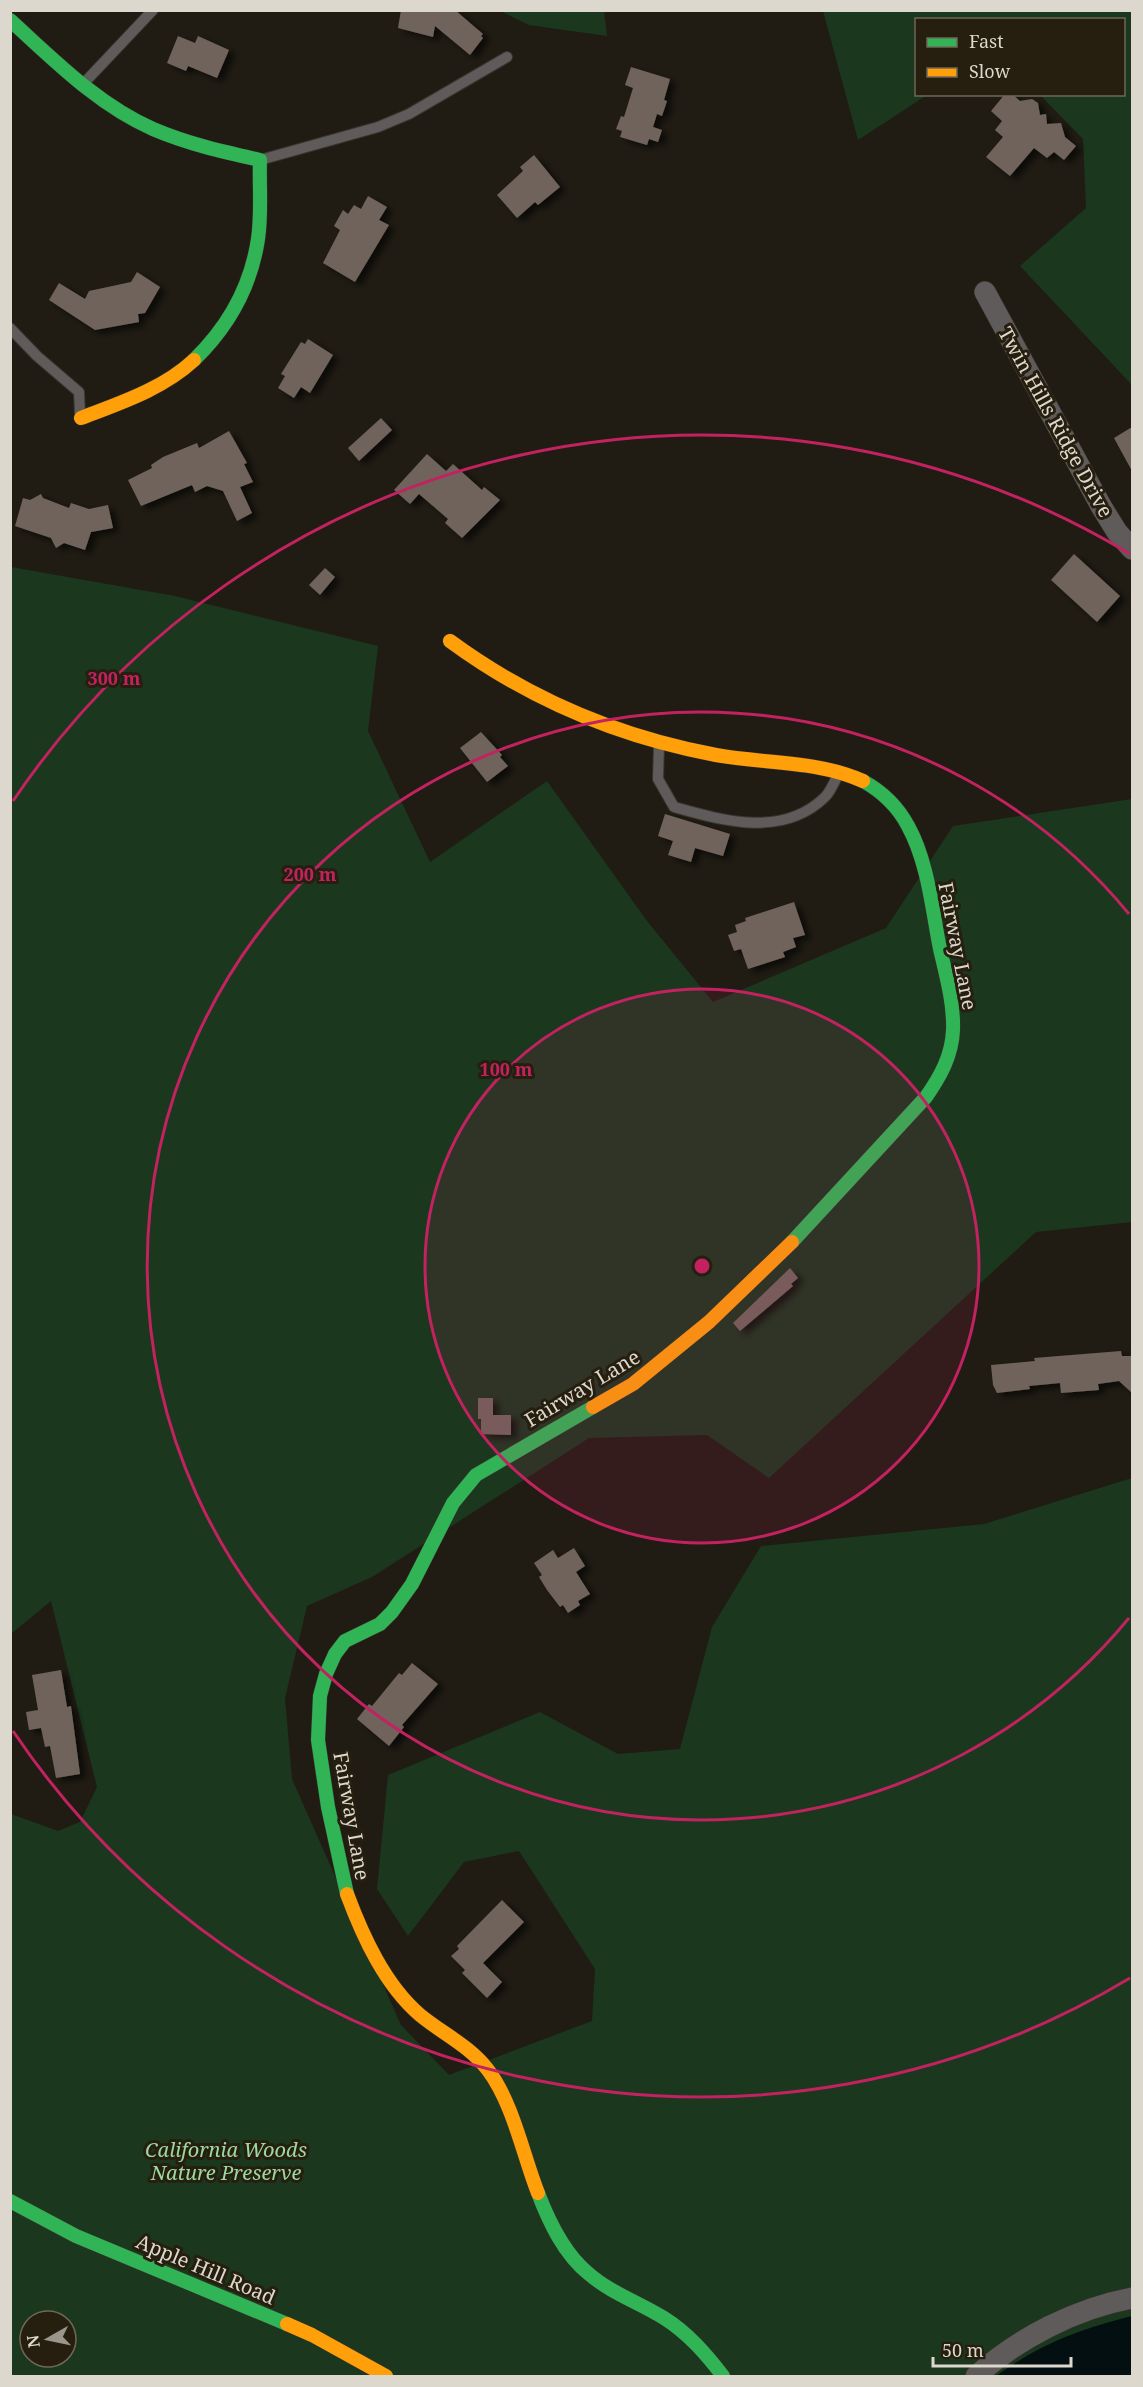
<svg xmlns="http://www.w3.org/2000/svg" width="1143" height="2387" viewBox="0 0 1143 2387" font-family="'Noto Serif',serif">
	<defs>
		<filter id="shadow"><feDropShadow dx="6" dy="4" stdDeviation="3" flood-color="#0009"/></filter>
	</defs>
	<rect width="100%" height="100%" fill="#201c14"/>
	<path fill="#1b371e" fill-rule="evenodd" d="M 500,11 L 604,11 L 607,36 L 529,25 Z
		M 823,11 L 1132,11 L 1132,385 L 1020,266 L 1086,208 L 1083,139 L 1040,95 L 1124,94 L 1124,20 L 916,20 L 916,94 L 927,95 L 858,140 Z
		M 11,567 L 175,596 L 378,646 L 368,731 L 430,862 L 547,781 L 647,921 L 713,1002 L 886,928 L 953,826 L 1132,799 L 1132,1222 L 1036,1232 L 769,1478 L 707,1435 L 589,1438 L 372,1577 L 307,1606 L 285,1698 L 292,1779 L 401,2025 L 449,2075 L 592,2021 L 595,1969 L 519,1851 L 464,1862 L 408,1936 L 377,1889 L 388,1775 L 540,1712 L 618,1754 L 680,1749 L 712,1627 L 761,1546 L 984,1524 L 1132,1478 L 1132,2376 L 11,2376 L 11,1814 L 58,1831 L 80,1822 L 97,1787 L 51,1601 L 11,1634 ZM 30,2321 L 66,2321 L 66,2357 L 30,2357 Z"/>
	<path fill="#030f11" d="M 1132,2316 L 1132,2376 L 996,2376 C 1040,2344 1080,2329 1132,2316 Z"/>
	<path fill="#70645c" filter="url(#shadow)" d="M 401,10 L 455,10 L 483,34 L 481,36 L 483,38 L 470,55 L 435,26 L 433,37 L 398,28 Z
		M 178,36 L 195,43 L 198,36 L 229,50 L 217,78 L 188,66 L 186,71 L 167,63 Z
		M 631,67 L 670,79 L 664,100 L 667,101 L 662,116 L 657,114 L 653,127 L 662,130 L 658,142 L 649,139 L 647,145 L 620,137 L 622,131 L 616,129 L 621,116 L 624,117 L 633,88 L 625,85 Z
		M 1005,94 L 1012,94 L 1020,101 L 1032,99 L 1038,103 L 1040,115 L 1046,114 L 1047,124 L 1061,123 L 1065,137 L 1076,146 L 1064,160 L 1054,152 L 1047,158 L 1034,148 L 1010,176 L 986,157 L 1003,137 L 995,130 L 1002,121 L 991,111 Z
		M 534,155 L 560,187 L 538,205 L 535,202 L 517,218 L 497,195 L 523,171 L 520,167 Z
		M 368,196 L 387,207 L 379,220 L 389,225 L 355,282 L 323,263 L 340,230 L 334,226 L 343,210 L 348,214 L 354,205 L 361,209 Z
		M 137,272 L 160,287 L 145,313 L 138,314 L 139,322 L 95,330 L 49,300 L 59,283 L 85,299 L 89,291 L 131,282 Z
		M 308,339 L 333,355 L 310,393 L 301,387 L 294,398 L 278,388 L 285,376 L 281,374 L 301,342 L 305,344 Z
		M 381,418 L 392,430 L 359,461 L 348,448 Z
		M 1132,427 L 1132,471 L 1114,438 Z
		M 229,431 L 247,463 L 244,464 L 253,482 L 240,487 L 252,513 L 237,521 L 223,491 L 207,486 L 195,492 L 192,485 L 141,506 L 128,480 L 152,468 L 151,465 L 163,457 L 197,443 L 199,448 Z
		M 427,454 L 446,471 L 453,464 L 482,490 L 484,487 L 500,500 L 462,538 L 445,523 L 448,519 L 419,494 L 410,504 L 394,490 Z
		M 41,494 L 43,498 L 69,508 L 71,503 L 89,509 L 108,505 L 113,528 L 91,532 L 85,550 L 64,543 L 56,548 L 51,538 L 15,526 L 23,498 L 30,500 Z
		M 1074,554 L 1120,596 L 1097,622 L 1051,580 Z
		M 325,568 L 335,577 L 320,595 L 309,585 Z
		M 481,732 L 502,755 L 500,757 L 508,766 L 487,782 L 460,748 Z
		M 665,814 L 730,834 L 723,856 L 695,848 L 691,862 L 668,855 L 673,841 L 658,836 Z
		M 794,902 L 805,935 L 793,938 L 796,947 L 783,952 L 785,957 L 748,969 L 741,949 L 734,951 L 728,935 L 737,932 L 735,925 L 746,921 L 745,918 Z
		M 790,1268 L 798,1278 L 791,1284 L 793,1286 L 740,1331 L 733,1323 Z
		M 1121,1351 L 1122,1356 L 1132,1356 L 1132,1393 L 1119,1381 L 1098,1384 L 1099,1390 L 1061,1393 L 1060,1383 L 1029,1386 L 1030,1389 L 997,1393 L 993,1385 L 991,1365 L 1035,1361 L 1034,1358 Z
		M 478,1398 L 493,1398 L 493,1415 L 511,1415 L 511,1435 L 481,1434 L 481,1419 L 478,1419 Z
		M 574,1548 L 585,1566 L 576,1572 L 590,1594 L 578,1601 L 580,1605 L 568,1613 L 563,1605 L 560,1607 L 547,1590 L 539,1577 L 542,1575 L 534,1563 L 553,1550 L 558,1558 Z
		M 412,1663 L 438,1684 L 402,1725 L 404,1727 L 389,1746 L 357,1719 L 369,1704 L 372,1706 L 399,1673 L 402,1675 Z
		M 61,1670 L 67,1707 L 71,1706 L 80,1774 L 56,1778 L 50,1746 L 45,1747 L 41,1728 L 29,1730 L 26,1712 L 38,1710 L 32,1675 Z
		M 502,1900 L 524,1922 L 483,1963 L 502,1982 L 487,1998 L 462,1973 L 465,1970 L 451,1956 L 459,1949 L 457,1946 Z"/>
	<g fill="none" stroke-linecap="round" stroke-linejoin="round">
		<g stroke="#3a352f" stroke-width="12">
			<path id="lane" d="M 84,83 L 153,10
				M 260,160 L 378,127 L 409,114 L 507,57
				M 10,328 L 37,356 L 79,392 L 80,415
				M 659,745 L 658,779 L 674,807 C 724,821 783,838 825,797 C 831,791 835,780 839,773"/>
		</g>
		<g stroke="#3a352f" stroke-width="22">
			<path id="street" d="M 985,292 L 1101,506 L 1117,532 L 1132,549
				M 976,2376 C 1020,2337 1075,2309 1132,2298"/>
		</g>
		<g stroke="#3a352f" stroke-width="15">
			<path id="fast" d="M 10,20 C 54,60 98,105 153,129 C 188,144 224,152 260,160 C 259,186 262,213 258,239 C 251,286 228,327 194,360
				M 792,1242 L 926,1097 C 940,1077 952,1056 953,1030 C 954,1003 946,975 940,949 C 932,909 928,862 908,826 C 898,807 881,791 863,781
				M 347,1894 L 328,1807 L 318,1740 L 320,1696 L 326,1674 L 335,1654 L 345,1641 L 380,1624 L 392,1612 L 412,1584 L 453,1503 L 476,1475 L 593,1407
				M 538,2193 C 549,2222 564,2254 589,2274 C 611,2293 640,2303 664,2318 C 688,2333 706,2354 723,2376
				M 10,2201 L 76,2236 L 287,2324"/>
		</g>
		<g stroke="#3a352f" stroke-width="15">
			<path id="slow" d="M 81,418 C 120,403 163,389 194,360
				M 450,641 C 529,699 619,737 716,755 C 765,764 816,760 863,781
				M 593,1407 L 633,1384 L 709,1322 L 792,1242
				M 347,1894 C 363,1937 385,1985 420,2015 C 443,2034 470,2046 488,2070 C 513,2103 523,2155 538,2193
				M 287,2324 L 312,2335 L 386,2376"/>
		</g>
		<use href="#lane" stroke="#5e5b5a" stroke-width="10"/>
		<use href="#street" stroke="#5e5b5a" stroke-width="21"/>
		<use href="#fast" stroke="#30b455" stroke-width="14"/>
		<use href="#slow" stroke="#ff9f0a" stroke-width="14"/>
	</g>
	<circle cx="702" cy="1266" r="277" fill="#c32261" fill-opacity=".12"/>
	<g fill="none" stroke="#c32261" stroke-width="3">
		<circle cx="702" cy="1266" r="277"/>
		<path d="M1129 1618A554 554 0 1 1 1129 914"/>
		<path d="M1130 1978A831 831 0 0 1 13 1731M13 801A831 831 0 0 1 1130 554"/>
	</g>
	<g text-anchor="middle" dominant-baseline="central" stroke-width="6" stroke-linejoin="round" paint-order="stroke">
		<g font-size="20" fill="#ddd8cd" stroke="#261e0e">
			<text transform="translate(1056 422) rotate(61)">Twin Hills Ridge Drive</text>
			<text transform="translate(958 946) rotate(79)">Fairway Lane</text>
			<text transform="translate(582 1388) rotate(-31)">Fairway Lane</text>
			<text transform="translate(352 1816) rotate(80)">Fairway Lane</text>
			<text transform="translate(206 2269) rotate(23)">Apple Hill Road</text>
		</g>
		<g font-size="20" font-style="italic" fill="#9adaa1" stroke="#261e0e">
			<text x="226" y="2149">California Woods<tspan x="226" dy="23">Nature Preserve</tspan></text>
		</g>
	</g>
	<circle cx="702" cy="1266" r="9" fill="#c32261" stroke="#261e0e" stroke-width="3"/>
	<g font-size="18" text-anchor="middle" font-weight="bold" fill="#c32261" stroke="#261e0e" stroke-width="6" stroke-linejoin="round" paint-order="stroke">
		<text x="114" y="685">300 m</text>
		<text x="310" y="881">200 m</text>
		<text x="506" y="1076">100 m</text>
	</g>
	<rect width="1143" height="2387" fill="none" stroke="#ddd8cd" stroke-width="24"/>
	<rect x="915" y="18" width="210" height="78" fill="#261e0e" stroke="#6f685a" stroke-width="1.5"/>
	<rect x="927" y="38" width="30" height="9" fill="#30b455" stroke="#6f685a" stroke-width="1.5"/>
	<text x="969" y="48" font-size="18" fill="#ddd8cd">Fast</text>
	<rect x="927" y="68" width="30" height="9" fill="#ff9f0a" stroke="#6f685a" stroke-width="1.5"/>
	<text x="969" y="78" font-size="18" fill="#ddd8cd">Slow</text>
	<g transform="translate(48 2339) rotate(261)"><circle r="28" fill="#261e0e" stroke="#6f685a" stroke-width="1.5"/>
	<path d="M0-4.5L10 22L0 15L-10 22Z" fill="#9b968c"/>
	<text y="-9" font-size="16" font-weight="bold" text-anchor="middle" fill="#ddd8cd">N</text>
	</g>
	<path d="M933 2357v9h138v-9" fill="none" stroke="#ddd8cd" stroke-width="3"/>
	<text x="942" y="2357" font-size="18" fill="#ddd8cd" stroke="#261e0e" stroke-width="4.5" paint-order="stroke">50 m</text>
</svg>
